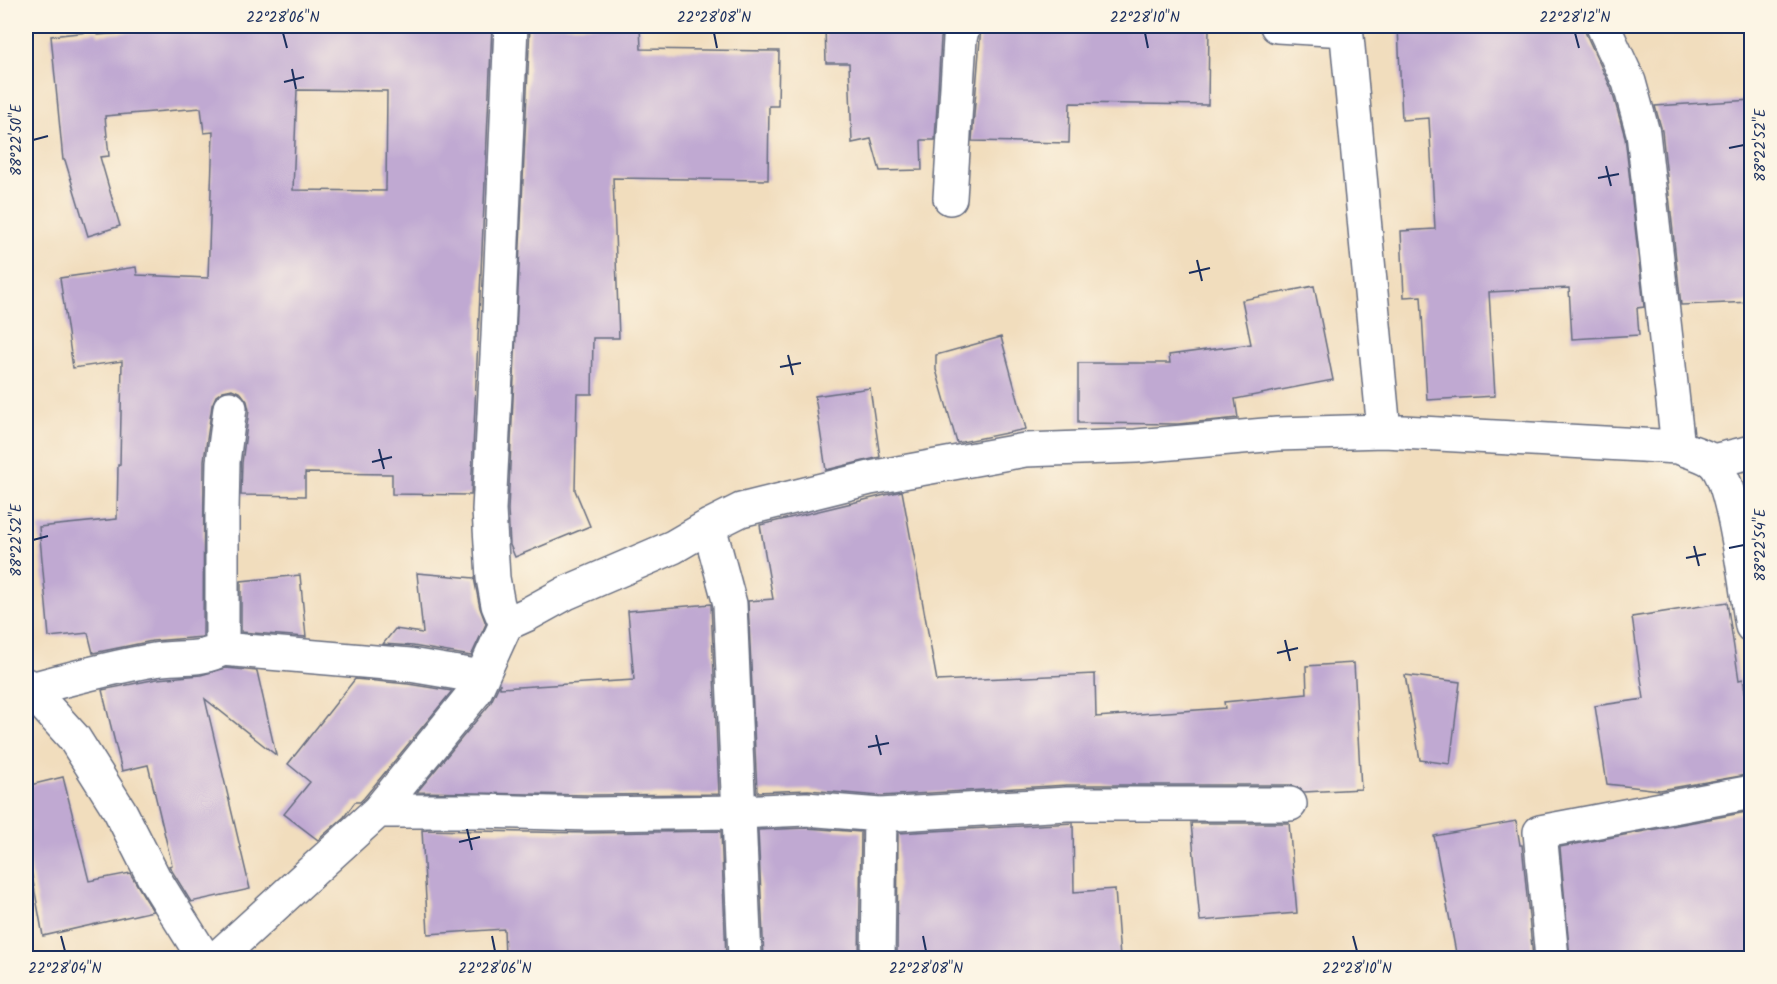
<svg xmlns="http://www.w3.org/2000/svg" width="1777" height="984" viewBox="0 0 1777 984" font-family="Kalam,sans-serif">
	<rect width="100%" height="100%" fill="#fcf5e5"/>
	<filter id="ink" filterUnits="userSpaceOnUse"><feTurbulence type="fractalNoise" baseFrequency=".0167" numOctaves="2"/><feDisplacementMap in="SourceGraphic" scale="12" xChannelSelector="R" yChannelSelector="G"/><feConvolveMatrix kernelMatrix="1 2 1 2 8 2 1 2 1" color-interpolation-filters="sRGB"/></filter>
	<filter id="wash" filterUnits="userSpaceOnUse"><feTurbulence type="fractalNoise" baseFrequency=".008" numOctaves="4" result="noise"/><feDisplacementMap in="SourceGraphic" scale="24" xChannelSelector="R" yChannelSelector="G"/><feGaussianBlur stdDeviation="1.35" result="paint"/><feColorMatrix in="noise" values="0 0 0 0 0 0 0 0 0 0 0 0 0 0 0 0 0 1.4 0 .05"/><feComposite in="paint" operator="in"/></filter>
	<g filter="url(#wash)">
		<rect width="100%" height="100%" fill="#f1ddbd"/>
		<g id="blocks">
			<path fill="#c0a9d2" fill-rule="evenodd" d="M 205,26 L 492,26 L 471,495 L 392,494 L 392,474 L 305,473 L 305,496 L 241,495 L 242,463 L 249,410 L 247,401 L 241,393 L 232,389 L 223,391 L 216,396 L 212,405 L 204,460 L 203,637 L 152,641 L 93,653 L 88,633 L 49,637 L 39,527 L 117,519 L 118,465 L 120,465 L 122,361 L 73,368 L 60,278 L 136,267 L 137,275 L 208,278 L 213,132 L 204,133 L 201,108 L 105,116 L 109,156 L 100,157 L 120,226 L 88,236 L 65,160 L 63,160 L 51,36 L 97,31 L 98,35 ZM 297,90 L 387,91 L 386,191 L 293,190 Z
				M 530,26 L 640,26 L 641,49 L 779,51 L 778,106 L 769,106 L 768,180 L 613,178 L 619,338 L 593,338 L 592,394 L 577,394 L 575,490 L 590,526 L 515,557 L 510,545 L 508,510 Z
				M 825,26 L 944,26 L 941,38 L 935,140 L 921,140 L 922,170 L 880,171 L 871,139 L 852,143 L 849,63 L 826,63 Z
				M 981,26 L 1209,26 L 1208,105 L 1070,103 L 1069,143 L 972,141 Z
				M 1398,26 L 1584,26 L 1586,34 L 1611,88 L 1625,137 L 1644,307 L 1637,308 L 1639,335 L 1572,339 L 1569,288 L 1489,292 L 1495,396 L 1427,400 L 1421,296 L 1404,297 L 1401,231 L 1435,229 L 1429,118 L 1402,120 Z
				M 1752,100 L 1752,302 L 1681,305 L 1662,131 L 1655,106 Z
				M 1314,286 L 1333,380 L 1235,399 L 1238,418 L 1178,424 L 1078,423 L 1078,363 L 1170,363 L 1169,355 L 1251,344 L 1242,300 Z
				M 1001,337 L 1026,429 L 957,443 L 936,370 L 936,355 Z
				M 870,388 L 880,457 L 826,470 L 815,396 Z
				M 902,491 L 937,681 L 1095,674 L 1096,717 L 1225,708 L 1224,702 L 1307,694 L 1306,666 L 1354,663 L 1361,789 L 1304,792 L 1299,788 L 1290,785 L 1067,785 L 880,796 L 808,790 L 757,792 L 748,601 L 773,599 L 760,525 Z
				M 417,573 L 474,578 L 480,608 L 486,624 L 471,656 L 413,646 L 383,644 L 395,629 L 423,633 Z
				M 300,575 L 306,637 L 241,632 L 241,581 Z
				M 1727,602 L 1739,680 L 1743,679 L 1752,735 L 1752,774 L 1660,790 L 1607,784 L 1595,706 L 1644,699 L 1632,617 Z
				M 711,604 L 719,794 L 588,795 L 417,792 L 490,704 L 500,683 L 500,688 L 634,680 L 628,611 Z
				M 226,668 L 257,671 L 276,755 L 205,699 L 250,889 L 191,902 L 169,866 L 172,865 L 148,765 L 122,771 L 102,690 L 157,679 L 201,675 Z
				M 1405,675 L 1460,682 L 1450,764 L 1420,760 Z
				M 355,679 L 408,684 L 452,691 L 364,798 L 360,802 L 355,802 L 344,817 L 318,840 L 284,814 L 310,782 L 288,764 Z
				M 63,777 L 89,881 L 130,873 L 153,911 L 43,936 L 26,843 L 26,786 Z
				M 1752,811 L 1752,958 L 1570,958 L 1560,847 Z
				M 1516,821 L 1520,845 L 1522,845 L 1533,958 L 1457,958 L 1434,836 Z
				M 1073,823 L 1074,892 L 1115,889 L 1120,958 L 897,958 L 898,833 Z
				M 1191,823 L 1289,823 L 1297,913 L 1200,921 Z
				M 806,828 L 861,832 L 859,958 L 764,958 L 758,830 Z
				M 422,830 L 588,833 L 721,831 L 726,958 L 505,958 L 504,929 L 428,934 Z"/>
		</g>
	</g>
	<g filter="url(#ink)">
		<use href="#blocks" fill-opacity="0" stroke="#666c7f" stroke-width="1.5"/>
		<g fill="none" stroke-linecap="round" stroke-linejoin="round">
			<g stroke="#666c7f" stroke-width="36">
				<path id="street" d="M 1277,26 L 1346,30
					M 1346,26 L 1384,431
					M 1603,26 L 1629,82 L 1643,133 L 1678,447
					M 950,198 L 960,39 L 963,26
					M 1712,461 L 1752,452
					M 709,526 L 730,604 L 745,958
					M 506,624 L 528,614 L 566,593 L 673,547 L 709,526 L 741,510 L 870,478 L 1025,450 L 1136,446 L 1277,434 L 1384,431 L 1678,447 C 1688,451 1704,455 1712,461 C 1735,480 1746,593 1752,626
					M 222,649 L 410,665 L 482,677
					M 26,685 L 74,738 L 120,811 L 154,878 L 204,958
					M 31,689 C 72,678 112,667 154,660 C 177,656 202,661 222,649 L 222,512 L 223,462 L 230,408
					M 378,811 L 480,811 L 588,814 L 740,812 L 806,809 L 880,815 L 1067,804 L 1290,804
					M 217,958 L 378,811 L 475,692 L 506,624 L 498,605 L 493,578 L 489,510 L 498,336 L 511,26
					M 878,958 L 880,815
					M 1552,958 L 1540,832 L 1752,792"/>
			</g>
			<use href="#street" stroke="#fff" stroke-width="33"/>
		</g>
	</g>
	<path fill="none" stroke="#1b2f5e" stroke-width="2" d="M 283,33 L 287,48M 714,33 L 717,48M 1145,33 L 1148,48M 1575,33 L 1579,48M 292,69 L 296,89M 284,82 L 304,77M 33,140 L 48,136M 1729,148 L 1744,145M 1606,166 L 1611,186M 1598,178 L 1619,174M 1197,260 L 1202,281M 1189,273 L 1210,268M 788,355 L 793,375M 780,367 L 801,363M 379,449 L 384,469M 372,462 L 392,457M 33,540 L 48,536M 1694,546 L 1699,566M 1729,548 L 1744,545M 1686,558 L 1706,554M 1285,640 L 1290,661M 1277,653 L 1298,648M 876,735 L 881,755M 868,747 L 889,743M 467,829 L 472,850M 459,842 L 480,837M 61,936 L 65,951M 492,936 L 495,951M 923,936 L 926,951M 1353,936 L 1357,951"/>
	<rect width="1777" height="984" fill="none" stroke="#fcf5e5" stroke-width="66"/>
	<rect x="33" y="33" width="1711" height="918" fill="none" stroke="#1b2f5e" stroke-width="2"/>
	<g font-size="15" text-anchor="middle" fill="#1b2f5e">
		<text x="283" y="22">22°28'06"N</text>
		<text x="714" y="22">22°28'08"N</text>
		<text x="1145" y="22">22°28'10"N</text>
		<text x="1575" y="22">22°28'12"N</text>
		<text transform="translate(16 140) rotate(-90)" y="5">88°22'50"E</text>
		<text transform="translate(1760 145) rotate(-90)" y="5">88°22'52"E</text>
		<text transform="translate(16 540) rotate(-90)" y="5">88°22'52"E</text>
		<text transform="translate(1760 545) rotate(-90)" y="5">88°22'54"E</text>
		<text x="65" y="973">22°28'04"N</text>
		<text x="495" y="973">22°28'06"N</text>
		<text x="926" y="973">22°28'08"N</text>
		<text x="1357" y="973">22°28'10"N</text>
	</g>
</svg>
